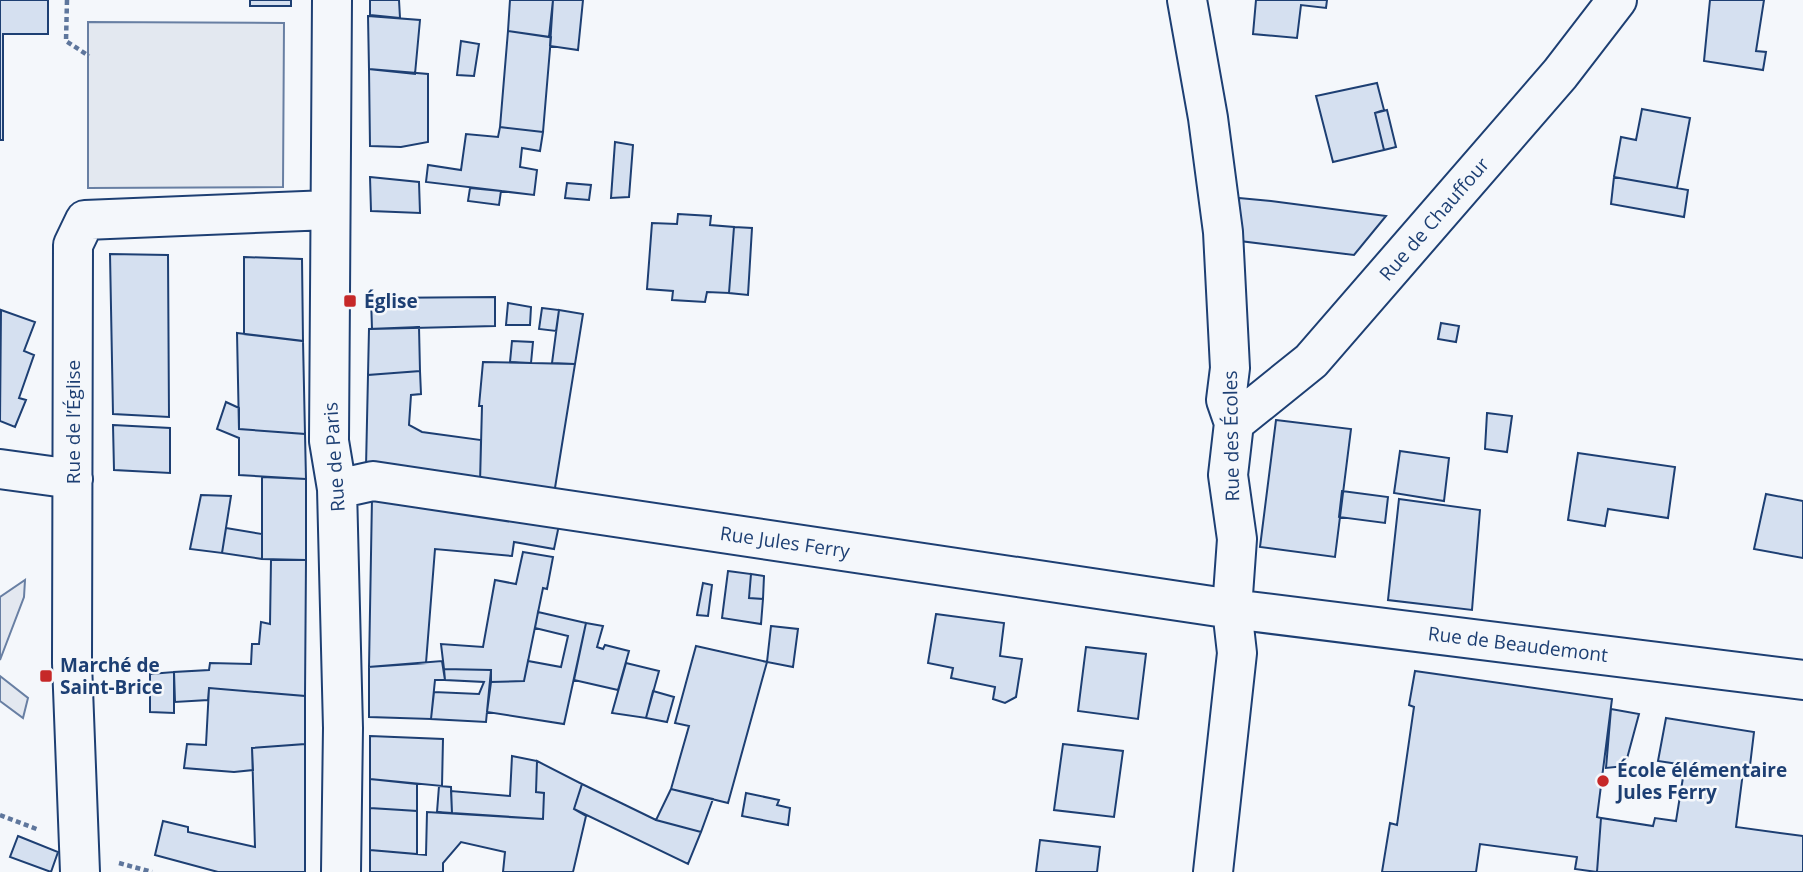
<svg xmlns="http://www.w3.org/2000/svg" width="1803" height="872" viewBox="0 0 1803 872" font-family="'Open Sans',sans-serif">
	<rect width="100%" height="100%" fill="#f4f7fb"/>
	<path fill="#e3e8f0" stroke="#687fa3" stroke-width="2" d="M 88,22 L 284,23 L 283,187 L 88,188 Z
		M 25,580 L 24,597 L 0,660 L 0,597 Z
		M 0,676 L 28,698 L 23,718 L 0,701 Z"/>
	<path fill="#d5e0f0" stroke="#1d3f73" stroke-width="2" d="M 0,0 L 48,0 L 48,34 L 3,34 L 3,140 L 0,140 Z
		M 250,0 L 291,0 L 291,6 L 250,6 Z
		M 370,0 L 399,0 L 400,18 L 370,15 Z
		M 510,0 L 553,0 L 549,37 L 508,31 Z
		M 553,0 L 583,0 L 578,50 L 550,46 Z
		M 1256,0 L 1327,0 L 1326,8 L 1301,5 L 1297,38 L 1253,34 Z
		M 1710,0 L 1764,0 L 1756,51 L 1766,52 L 1763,70 L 1704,61 Z
		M 368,16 L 420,20 L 415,74 L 369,69 Z
		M 508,31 L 551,37 L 543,132 L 500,127 Z
		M 461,41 L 479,44 L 474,76 L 457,75 Z
		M 369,69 L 428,74 L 428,142 L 401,147 L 370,146 Z
		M 1377,83 L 1384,110 L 1375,113 L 1384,150 L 1333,162 L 1316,96 Z
		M 1642,109 L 1690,118 L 1677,188 L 1614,177 L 1621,137 L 1636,140 Z
		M 1387,110 L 1396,147 L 1384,150 L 1375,113 Z
		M 500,127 L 543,132 L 540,151 L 522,148 L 520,167 L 537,170 L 534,195 L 426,182 L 428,165 L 461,170 L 466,134 L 498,137 Z
		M 615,142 L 633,145 L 629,197 L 611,198 Z
		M 370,177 L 419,182 L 420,213 L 371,211 Z
		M 1614,177 L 1688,190 L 1684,217 L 1611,204 Z
		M 567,183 L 591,185 L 589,200 L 565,198 Z
		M 470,188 L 501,191 L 499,205 L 468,201 Z
		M 1239,198 L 1271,201 L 1386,216 L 1354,255 L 1240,241 Z
		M 678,214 L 711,216 L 710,225 L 734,227 L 729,293 L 707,292 L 705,302 L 672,300 L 673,291 L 647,289 L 652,223 L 677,224 Z
		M 734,227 L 752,228 L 748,295 L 729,293 Z
		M 110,254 L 168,255 L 169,417 L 113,414 Z
		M 244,257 L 302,259 L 303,341 L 244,334 Z
		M 495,297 L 495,326 L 372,329 L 371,298 Z
		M 508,303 L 531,307 L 530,325 L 506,325 Z
		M 542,308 L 559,310 L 556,331 L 539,329 Z
		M 1,310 L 35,322 L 24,351 L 34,355 L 19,398 L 26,400 L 15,427 L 0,421 Z
		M 559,310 L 583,314 L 575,364 L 552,363 Z
		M 1441,323 L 1459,326 L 1456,342 L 1438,339 Z
		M 419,327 L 420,371 L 368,375 L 369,329 Z
		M 237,333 L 303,341 L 305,434 L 239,429 Z
		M 512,341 L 533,342 L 531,363 L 510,362 Z
		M 483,362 L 575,364 L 554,494 L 480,483 L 482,406 L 479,406 Z
		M 420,371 L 421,394 L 411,395 L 409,425 L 422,432 L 481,440 L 480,483 L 366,467 L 368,375 Z
		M 226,402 L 239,408 L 239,429 L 305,434 L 306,479 L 239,475 L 239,438 L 217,429 Z
		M 1487,413 L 1512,416 L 1507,452 L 1485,449 Z
		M 1276,420 L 1351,429 L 1335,557 L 1260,547 Z
		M 113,425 L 170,428 L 170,473 L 114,470 Z
		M 1400,451 L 1449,458 L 1444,501 L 1394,493 Z
		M 1578,453 L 1675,467 L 1668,518 L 1608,509 L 1605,526 L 1568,520 Z
		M 262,477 L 306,479 L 306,560 L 262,559 Z
		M 1342,491 L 1388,497 L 1385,523 L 1339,517 Z
		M 1766,494 L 1803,501 L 1803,558 L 1754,549 Z
		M 201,495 L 231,496 L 222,553 L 190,549 Z
		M 372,498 L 559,525 L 554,549 L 514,542 L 512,556 L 435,549 L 426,663 L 369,667 Z
		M 1399,499 L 1480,510 L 1472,610 L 1388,600 Z
		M 226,528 L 262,534 L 262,559 L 222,553 Z
		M 523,552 L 553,557 L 547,589 L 543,588 L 524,681 L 491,682 L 491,670 L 444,669 L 441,644 L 483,647 L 495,580 L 516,584 Z
		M 271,560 L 306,560 L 305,696 L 209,688 L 208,700 L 175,702 L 174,672 L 209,670 L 210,663 L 251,664 L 252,644 L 259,644 L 261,622 L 270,624 Z
		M 728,571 L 751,574 L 749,598 L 763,599 L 761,624 L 722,618 Z
		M 751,574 L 764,576 L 763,599 L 749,598 Z
		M 703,583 L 712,585 L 708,616 L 697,615 Z
		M 538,612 L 586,623 L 564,724 L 487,712 L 491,682 L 524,681 L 528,661 L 561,667 L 568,636 L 535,628 Z
		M 936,614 L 1004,623 L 1000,656 L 1022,659 L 1016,697 L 1005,703 L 993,699 L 995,687 L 951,678 L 953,668 L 928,663 Z
		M 586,623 L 603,626 L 597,647 L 603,649 L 605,645 L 629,651 L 618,690 L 574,680 Z
		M 771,626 L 798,629 L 793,667 L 767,662 Z
		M 696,646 L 767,662 L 728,803 L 671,789 L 689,726 L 675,723 Z
		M 1086,647 L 1146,654 L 1138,719 L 1078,711 Z
		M 442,661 L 445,680 L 435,680 L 431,719 L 369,717 L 369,667 Z
		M 626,663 L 659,671 L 646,718 L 612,713 Z
		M 444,669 L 491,670 L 486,722 L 431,719 L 434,692 L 479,694 L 484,682 L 445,680 Z
		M 1415,671 L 1612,699 L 1597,817 L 1601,818 L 1597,872 L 1575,869 L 1577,857 L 1480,844 L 1476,872 L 1382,872 L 1390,823 L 1397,825 L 1414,707 L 1409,705 Z
		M 174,672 L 174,713 L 150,712 L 150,674 Z
		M 209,688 L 305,696 L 305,744 L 252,748 L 253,770 L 234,772 L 184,768 L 187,744 L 206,745 Z
		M 653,691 L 674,697 L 667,722 L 646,718 Z
		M 1611,709 L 1639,714 L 1625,766 L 1606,768 Z
		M 1666,718 L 1754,732 L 1749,774 L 1743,772 L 1736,827 L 1803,836 L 1803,872 L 1597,872 L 1601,818 L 1653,826 L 1655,818 L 1676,821 L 1685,765 L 1658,761 Z
		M 370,736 L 443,739 L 442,786 L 370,779 Z
		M 305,744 L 305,872 L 218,872 L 155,855 L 163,821 L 188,827 L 188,832 L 255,847 L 252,748 Z
		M 1063,744 L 1123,751 L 1114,817 L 1054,810 Z
		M 512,756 L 537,761 L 536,792 L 544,793 L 543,819 L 452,813 L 451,791 L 510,796 Z
		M 537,761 L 582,784 L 574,809 L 586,816 L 573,872 L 503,872 L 505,852 L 461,842 L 443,863 L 443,872 L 370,872 L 370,850 L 426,855 L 427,812 L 543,819 L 544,793 L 536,792 Z
		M 370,779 L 417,784 L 417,811 L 370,808 Z
		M 582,784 L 656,820 L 701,832 L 688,864 L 574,809 Z
		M 439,786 L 451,787 L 452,813 L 437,812 Z
		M 671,789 L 713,799 L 701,832 L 656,820 Z
		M 746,793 L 779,800 L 777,805 L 790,808 L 788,825 L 742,816 Z
		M 370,808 L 417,811 L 417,854 L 370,850 Z
		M 18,836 L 58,852 L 51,872 L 10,857 Z
		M 1040,840 L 1100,847 L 1097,872 L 1036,872 Z"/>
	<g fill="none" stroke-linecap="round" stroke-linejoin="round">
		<g stroke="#1d3f73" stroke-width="42">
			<path id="minor" d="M 332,0 L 329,441 L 337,489 L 343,728 L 341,872
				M 1187,0 L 1208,118 L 1223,232 L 1230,368 L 1226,400 L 1234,423 L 1228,475 L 1237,539 L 1232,609 L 1237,653 L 1213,872
				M 1234,423 L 1311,361 L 1560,74 L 1617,0
				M 0,469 L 73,479
				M 337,489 L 373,481 L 1232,609 L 1803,680
				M 80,872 L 72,663 L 73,245 L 85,220 L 329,210"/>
		</g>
		<path stroke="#5e769c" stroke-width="4.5" stroke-dasharray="5 3.5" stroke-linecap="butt" d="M 67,0 L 66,41 L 89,56
			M 0,815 L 39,830
			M 119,863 L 152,872"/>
		<use href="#minor" stroke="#f4f7fb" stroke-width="38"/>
	</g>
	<g fill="#c62828" stroke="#f4f7fb" stroke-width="2.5">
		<rect x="343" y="294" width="14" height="14" rx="3.5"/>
		<rect x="39" y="669" width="14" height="14" rx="3.5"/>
		<circle cx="1603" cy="781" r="7"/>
	</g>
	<g text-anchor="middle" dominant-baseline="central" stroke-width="5" stroke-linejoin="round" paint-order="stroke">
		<g font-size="19" fill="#1d3f73" stroke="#f4f7fb">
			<text transform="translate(1434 219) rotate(-49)">Rue de Chauffour</text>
			<text transform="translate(73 422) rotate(-90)">Rue de l’Église</text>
			<text transform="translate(1231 436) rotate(-91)">Rue des Écoles</text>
			<text transform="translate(334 457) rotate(-94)">Rue de Paris</text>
			<text transform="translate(785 542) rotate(8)">Rue Jules Ferry</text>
			<text transform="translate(1518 644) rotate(7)">Rue de Beaudemont</text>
		</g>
		<g font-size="19" font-weight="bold" fill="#1d3f73" stroke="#f4f7fb" text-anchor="start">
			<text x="364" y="301">Église</text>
			<text x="60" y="665">Marché de<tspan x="60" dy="22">Saint-Brice</tspan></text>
			<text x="1617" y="770">École élémentaire<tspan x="1617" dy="22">Jules Ferry</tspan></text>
		</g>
	</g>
</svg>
